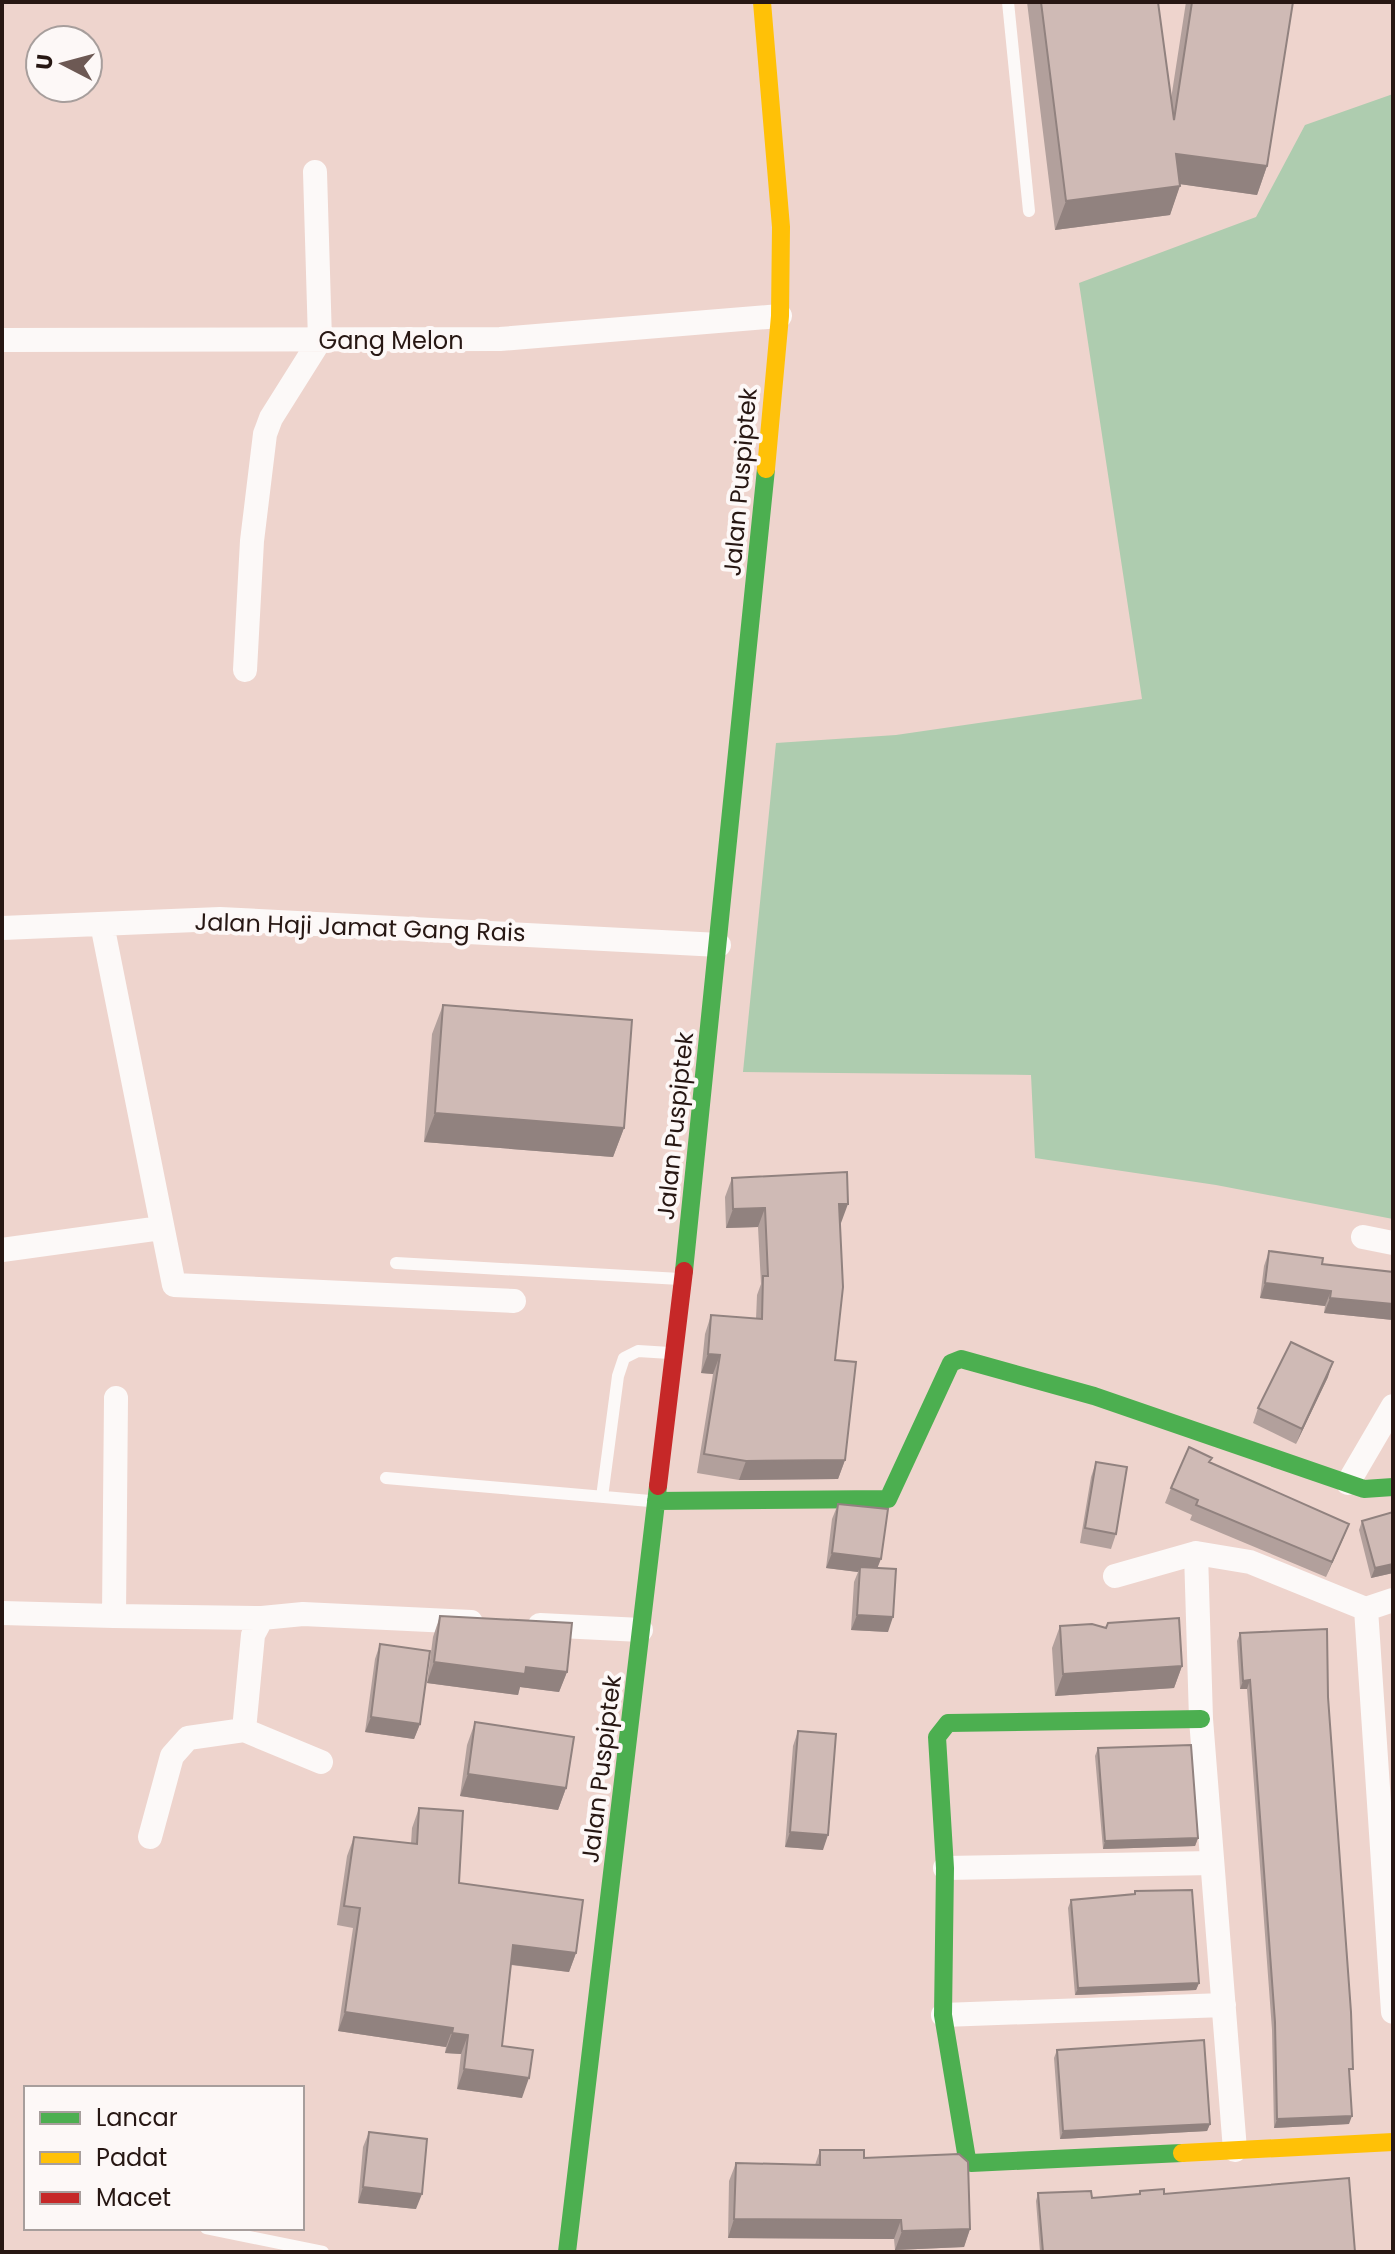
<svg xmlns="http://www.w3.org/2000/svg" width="1395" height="2254" viewBox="0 0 1395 2254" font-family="Poppins,sans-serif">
	<rect width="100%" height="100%" fill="#eed4cd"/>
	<path fill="#aeccaf" d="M 1393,94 L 1393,1219 L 1216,1185 L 1035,1158 L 1031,1075 L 743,1072 L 776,743 L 896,735 L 1142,699 L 1079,283 L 1256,217 L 1305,125 Z"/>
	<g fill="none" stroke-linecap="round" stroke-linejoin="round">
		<path stroke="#fcf9f8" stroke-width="12" d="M 1008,2 L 1029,211
			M 396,1263 L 680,1279
			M 386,1478 L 650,1501
			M 602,1497 L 618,1376 L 624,1358 L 638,1351 L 670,1353
			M 206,2228 L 323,2252"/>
		<path stroke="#fcf9f8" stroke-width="24" d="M 2,340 L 500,339 L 780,316
			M 245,670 L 252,541 L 265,434 L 271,418 L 320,340 L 315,172
			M 102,924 L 174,1285 L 514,1301
			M 2,928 L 220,919 L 719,945
			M 1363,1237 L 1393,1243
			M 2,1250 L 161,1228
			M 1348,1483 L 1393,1406
			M 1196,1553 L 1201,1719 L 1235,2150
			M 1115,1576 L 1196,1553 L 1250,1562 L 1366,1609 L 1393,1600
			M 1366,1609 L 1393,2012
			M 2,1613 L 114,1616 L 116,1398
			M 114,1616 L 262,1618
			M 540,1625 L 641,1630
			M 244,1730 L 253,1635 L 262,1618 L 303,1614 L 471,1622
			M 150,1837 L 172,1756 L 188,1738 L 244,1730 L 321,1762
			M 945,1868 L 1212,1863
			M 943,2015 L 1224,2005"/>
		<path stroke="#4caf50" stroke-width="18" d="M 684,1271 L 766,469
			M 656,1501 L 888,1499 L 951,1363 L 961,1359 L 1094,1396 L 1364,1489 L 1393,1487
			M 1182,2153 L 971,2163 L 967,2159 L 943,2015 L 945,1868 L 937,1737 L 948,1723 L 1201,1719
			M 567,2252 L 658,1486"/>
		<path stroke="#ffc107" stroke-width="18" d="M 762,2 L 781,227 L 780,316 L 766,469
			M 1182,2153 L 1393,2142"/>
		<path stroke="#c62828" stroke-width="18" d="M 658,1486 L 684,1271"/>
	</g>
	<path fill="#b2a09c" d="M 1027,2 L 1158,2 L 1171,99 L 1186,2 L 1293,2 L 1267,166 L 1257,195 L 1180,184 L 1170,215 L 1055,230 Z
		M 443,1005 L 624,1128 L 613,1157 L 424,1142 L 432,1034 Z
		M 732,1178 L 841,1223 L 835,1360 L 845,1460 L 838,1479 L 739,1480 L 697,1473 L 713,1374 L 701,1373 L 705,1334 L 711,1315 L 756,1319 L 757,1295 L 761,1284 L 758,1227 L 726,1228 L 725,1197 Z
		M 1269,1251 L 1322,1264 L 1393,1272 L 1393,1320 L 1324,1313 L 1325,1306 L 1260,1298 L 1264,1266 Z
		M 1328,1377 L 1296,1444 L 1253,1423 L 1258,1408 Z
		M 1096,1462 L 1116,1534 L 1111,1549 L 1080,1543 L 1091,1477 Z
		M 1210,1462 L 1349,1524 L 1326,1577 L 1190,1520 L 1192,1515 L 1165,1503 L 1171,1488 Z
		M 838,1504 L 878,1568 L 888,1632 L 851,1630 L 854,1582 L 858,1572 L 826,1568 L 832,1519 Z
		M 1393,1512 L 1393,1573 L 1371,1578 L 1359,1530 L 1362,1521 Z
		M 440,1616 L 567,1672 L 559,1692 L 520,1687 L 518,1695 L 427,1683 L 433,1637 Z
		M 1060,1626 L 1182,1666 L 1174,1688 L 1055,1696 L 1052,1648 Z
		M 1240,1633 L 1328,1697 L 1350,2078 L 1349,2124 L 1274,2128 L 1272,2030 L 1247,1689 L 1240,1689 L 1237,1641 Z
		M 380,1644 L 420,1724 L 414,1739 L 365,1732 L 375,1659 Z
		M 475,1722 L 566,1788 L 558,1810 L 460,1796 L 467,1745 Z
		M 798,1731 L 823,1850 L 785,1847 L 793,1746 Z
		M 1098,1748 L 1198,1838 L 1195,1846 L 1103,1849 L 1095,1756 Z
		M 419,1808 L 459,1883 L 576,1953 L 569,1972 L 511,1965 L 502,2046 L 522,2098 L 457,2089 L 461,2054 L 445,2053 L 446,2047 L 338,2031 L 353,1928 L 337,1925 L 347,1856 L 354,1837 L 411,1844 L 412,1828 Z
		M 1135,1891 L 1199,1983 L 1196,1990 L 1075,1995 L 1068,1908 L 1071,1900 L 1134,1894 Z
		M 1057,2050 L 1210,2124 L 1207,2131 L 1060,2139 L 1054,2058 Z
		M 369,2132 L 416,2209 L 358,2203 L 363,2147 Z
		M 820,2150 L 864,2158 L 970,2229 L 964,2247 L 895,2250 L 894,2239 L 728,2238 L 729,2181 L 736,2163 L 815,2165 Z
		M 1140,2191 L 1164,2194 L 1355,2252 L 1040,2252 L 1036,2201 L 1038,2193 L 1092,2198 L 1138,2194 Z"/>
	<path fill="#91827f" d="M 1176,154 L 1267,166 L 1257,195 L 1165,182 Z
		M 1180,186 L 1170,215 L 1055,230 L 1066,201 Z
		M 435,1113 L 624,1128 L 613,1157 L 424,1142 Z
		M 839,1204 L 848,1204 L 841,1223 L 832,1223 Z
		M 765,1208 L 758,1227 L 726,1228 L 733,1209 Z
		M 1265,1283 L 1331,1291 L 1325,1306 L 1260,1298 Z
		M 1330,1298 L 1393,1304 L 1393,1320 L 1324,1313 Z
		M 708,1354 L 720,1355 L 713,1374 L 701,1373 Z
		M 1333,1362 L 1328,1377 L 1296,1444 L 1302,1429 Z
		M 845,1460 L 838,1479 L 739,1480 L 746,1461 Z
		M 1349,1524 L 1343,1539 L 1326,1577 L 1332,1562 Z
		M 832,1553 L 881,1559 L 875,1574 L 860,1567 L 858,1572 L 826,1568 Z
		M 1393,1564 L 1393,1573 L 1371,1578 L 1375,1568 Z
		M 857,1615 L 893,1617 L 888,1632 L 851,1630 Z
		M 434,1662 L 526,1667 L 567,1672 L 559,1692 L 520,1687 L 518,1695 L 427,1683 Z
		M 1182,1666 L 1174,1688 L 1055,1696 L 1063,1674 Z
		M 1250,1680 L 1247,1689 L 1240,1689 L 1243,1681 Z
		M 371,1717 L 420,1724 L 414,1739 L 365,1732 Z
		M 468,1774 L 566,1788 L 558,1810 L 460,1796 Z
		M 790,1832 L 828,1835 L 823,1850 L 785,1847 Z
		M 1198,1838 L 1195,1846 L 1103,1849 L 1105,1841 Z
		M 513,1945 L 576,1953 L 569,1972 L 506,1964 Z
		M 1199,1983 L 1196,1990 L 1075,1995 L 1078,1988 Z
		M 345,2012 L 453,2028 L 446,2047 L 338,2031 Z
		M 452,2033 L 468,2035 L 461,2054 L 445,2053 Z
		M 464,2069 L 529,2078 L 522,2098 L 457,2089 Z
		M 1352,2116 L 1349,2124 L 1274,2128 L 1277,2119 Z
		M 1210,2124 L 1207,2131 L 1060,2139 L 1063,2131 Z
		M 363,2187 L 422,2194 L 416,2209 L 358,2203 Z
		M 734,2219 L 901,2220 L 894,2239 L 728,2238 Z
		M 970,2229 L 964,2247 L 895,2250 L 902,2231 Z"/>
	<path fill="#cfbab5" stroke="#91827f" stroke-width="2" d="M 1041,2 L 1158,2 L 1174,120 L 1192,2 L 1293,2 L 1267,166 L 1176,154 L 1180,186 L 1066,201 Z
		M 443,1005 L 632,1020 L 624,1128 L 435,1113 Z
		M 847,1172 L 848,1204 L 839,1204 L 843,1287 L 835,1360 L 856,1362 L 845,1460 L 746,1461 L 704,1454 L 720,1355 L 708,1354 L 711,1315 L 762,1319 L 763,1276 L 768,1276 L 765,1208 L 733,1209 L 732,1178 Z
		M 1269,1251 L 1323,1258 L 1322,1264 L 1393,1272 L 1393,1304 L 1330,1298 L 1331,1291 L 1265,1283 Z
		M 1291,1342 L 1333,1362 L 1302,1429 L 1258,1408 Z
		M 1189,1447 L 1212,1458 L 1209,1462 L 1349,1524 L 1332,1562 L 1196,1505 L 1198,1500 L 1171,1488 Z
		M 1096,1462 L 1127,1467 L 1116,1534 L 1085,1528 Z
		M 838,1504 L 888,1509 L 881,1559 L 832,1553 Z
		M 1393,1512 L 1393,1564 L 1375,1568 L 1362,1521 Z
		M 860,1567 L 896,1569 L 893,1617 L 857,1615 Z
		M 440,1616 L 572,1623 L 567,1672 L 526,1667 L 525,1674 L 434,1662 Z
		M 1179,1618 L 1182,1666 L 1063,1674 L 1060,1626 L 1092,1624 L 1106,1628 L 1108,1623 Z
		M 1327,1629 L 1328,1697 L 1351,2012 L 1353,2069 L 1349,2069 L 1352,2116 L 1277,2119 L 1275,2022 L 1250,1680 L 1243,1681 L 1240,1633 Z
		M 380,1644 L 430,1651 L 420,1724 L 371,1717 Z
		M 475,1722 L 574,1737 L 566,1788 L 468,1774 Z
		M 798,1731 L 836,1734 L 828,1835 L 790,1832 Z
		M 1191,1745 L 1198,1838 L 1105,1841 L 1098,1748 Z
		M 419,1808 L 463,1811 L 459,1883 L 583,1900 L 576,1953 L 513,1945 L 502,2046 L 533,2050 L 529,2078 L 464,2069 L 468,2035 L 452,2033 L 453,2028 L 345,2012 L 360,1908 L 344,1906 L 354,1837 L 417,1844 Z
		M 1192,1890 L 1199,1983 L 1078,1988 L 1071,1900 L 1135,1894 L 1135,1891 Z
		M 1204,2040 L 1210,2124 L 1063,2131 L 1057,2050 Z
		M 369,2132 L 427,2139 L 422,2194 L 363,2187 Z
		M 820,2150 L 864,2150 L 864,2158 L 959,2154 L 968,2162 L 970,2229 L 902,2231 L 901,2220 L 734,2219 L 736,2163 L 820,2165 Z
		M 1349,2178 L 1355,2252 L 1043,2252 L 1038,2193 L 1091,2191 L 1092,2198 L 1140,2194 L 1140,2191 L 1164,2189 L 1164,2194 Z"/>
	<g text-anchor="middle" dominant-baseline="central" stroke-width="8" stroke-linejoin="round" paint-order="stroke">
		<g font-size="24" fill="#271713" stroke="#fdf8f7">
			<text x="391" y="340">Gang Melon</text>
			<text transform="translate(740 482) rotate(-85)">Jalan Puspiptek</text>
			<text transform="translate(360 927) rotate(2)">Jalan Haji Jamat Gang Rais</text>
			<text transform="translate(675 1126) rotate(-84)">Jalan Puspiptek</text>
			<text transform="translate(601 1769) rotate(-83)">Jalan Puspiptek</text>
		</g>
	</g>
	<rect width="1395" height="2254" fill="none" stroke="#271713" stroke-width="8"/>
	<rect x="24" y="2086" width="280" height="144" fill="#fdf8f7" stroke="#a79e9c" stroke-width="2"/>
	<rect x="40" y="2112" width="40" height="12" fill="#4caf50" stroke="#a79e9c" stroke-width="2"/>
	<text x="96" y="2126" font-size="24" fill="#271713">Lancar</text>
	<rect x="40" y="2152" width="40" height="12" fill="#ffc107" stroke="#a79e9c" stroke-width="2"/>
	<text x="96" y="2166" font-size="24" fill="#271713">Padat</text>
	<rect x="40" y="2192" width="40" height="12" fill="#c62828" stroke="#a79e9c" stroke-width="2"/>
	<text x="96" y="2206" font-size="24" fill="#271713">Macet</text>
	<g transform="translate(64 64) rotate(276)"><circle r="38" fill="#fdf8f7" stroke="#a79e9c" stroke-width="2"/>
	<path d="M0-6L14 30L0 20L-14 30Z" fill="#6d5954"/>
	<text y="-12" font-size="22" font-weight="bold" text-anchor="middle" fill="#271713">U</text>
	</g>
</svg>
